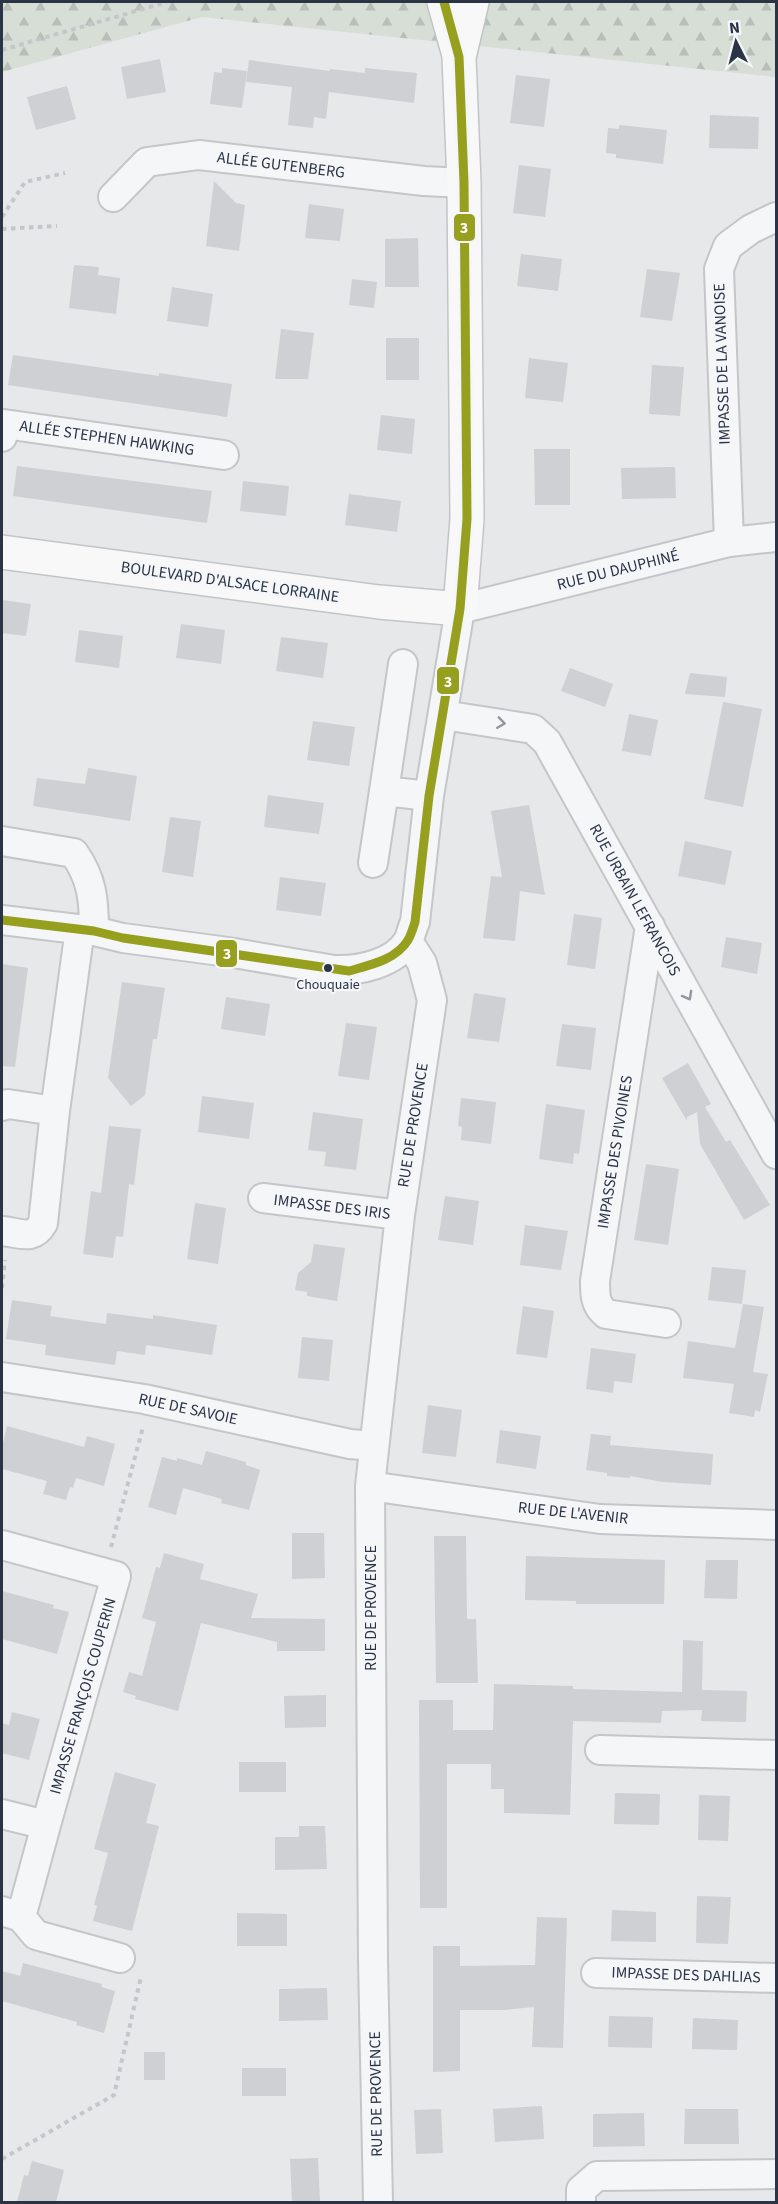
<svg xmlns="http://www.w3.org/2000/svg" width="778" height="2204" viewBox="0 0 778 2204" font-family="'Source Sans 3',sans-serif">
	<defs>
		<pattern id="forest-firs" width="22" height="20" patternUnits="userSpaceOnUse" patternTransform="scale(1.5)"><rect width="22" height="20" fill="#d6ded6"/><path d="M5 1l3.5 6h-7zM16 11l3.5 6h-7z" fill="#b8bfb9"/></pattern>
	</defs>
	<rect width="100%" height="100%" fill="#e6e8ea"/>
	<path fill="url(#forest-firs)" d="M 2,2 L 776,2 L 776,77 L 202,17 L 2,72 Z"/>
	<path fill="#ced0d3" d="M 160,59 L 166,92 L 127,99 L 121,67 Z
		M 249,60 L 330,71 L 330,69 L 365,73 L 365,68 L 417,73 L 414,103 L 329,92 L 326,119 L 314,117 L 313,128 L 288,125 L 292,87 L 246,82 Z
		M 222,68 L 247,71 L 242,108 L 210,104 L 214,72 L 222,73 Z
		M 516,75 L 550,79 L 544,127 L 510,123 Z
		M 67,86 L 76,119 L 36,130 L 27,97 Z
		M 710,115 L 759,117 L 758,149 L 709,148 Z
		M 619,125 L 667,130 L 663,164 L 616,158 L 616,154 L 606,153 L 608,128 L 619,129 Z
		M 519,165 L 551,169 L 545,217 L 513,213 Z
		M 214,181 L 236,203 L 245,205 L 239,251 L 206,246 Z
		M 309,204 L 344,209 L 340,241 L 305,238 Z
		M 418,238 L 419,287 L 385,287 L 385,239 Z
		M 521,254 L 562,259 L 558,291 L 517,286 Z
		M 74,265 L 99,267 L 98,275 L 120,278 L 116,314 L 69,308 Z
		M 647,269 L 680,273 L 672,321 L 640,317 Z
		M 352,279 L 377,282 L 374,308 L 349,305 Z
		M 172,287 L 213,294 L 208,327 L 167,321 Z
		M 281,329 L 314,333 L 308,379 L 275,379 Z
		M 386,338 L 419,338 L 419,380 L 386,380 Z
		M 13,355 L 159,376 L 159,373 L 232,384 L 227,417 L 8,385 Z
		M 529,358 L 568,363 L 563,402 L 525,398 Z
		M 652,365 L 684,367 L 680,416 L 649,414 Z
		M 381,415 L 415,419 L 412,454 L 377,450 Z
		M 534,449 L 570,449 L 570,505 L 535,505 Z
		M 17,466 L 212,491 L 207,523 L 13,496 Z
		M 675,467 L 676,498 L 622,499 L 621,468 Z
		M 243,481 L 289,486 L 286,516 L 240,511 Z
		M 349,494 L 401,501 L 397,532 L 345,525 Z
		M 2,600 L 31,604 L 26,636 L 2,633 Z
		M 181,624 L 225,630 L 221,664 L 176,658 Z
		M 79,630 L 123,636 L 119,668 L 75,662 Z
		M 281,637 L 328,643 L 323,678 L 276,671 Z
		M 570,668 L 613,684 L 605,707 L 561,691 Z
		M 690,673 L 727,677 L 725,697 L 685,694 Z
		M 723,702 L 762,709 L 743,807 L 704,799 Z
		M 629,714 L 658,720 L 651,756 L 622,751 Z
		M 313,721 L 355,727 L 349,766 L 307,760 Z
		M 88,768 L 137,776 L 130,821 L 33,806 L 37,778 L 85,784 Z
		M 268,795 L 324,803 L 319,834 L 264,827 Z
		M 529,805 L 545,895 L 520,891 L 515,941 L 483,938 L 491,876 L 502,877 L 491,811 Z
		M 170,817 L 201,821 L 193,877 L 162,872 Z
		M 685,841 L 732,851 L 725,885 L 678,876 Z
		M 280,877 L 326,883 L 321,916 L 276,910 Z
		M 574,914 L 602,918 L 595,969 L 567,965 Z
		M 726,937 L 762,943 L 757,974 L 721,967 Z
		M 2,964 L 28,968 L 15,1067 L 2,1066 Z
		M 122,982 L 165,988 L 157,1039 L 153,1039 L 145,1095 L 131,1106 L 108,1078 Z
		M 474,993 L 506,998 L 499,1042 L 467,1038 Z
		M 226,997 L 270,1004 L 265,1036 L 221,1029 Z
		M 346,1023 L 377,1027 L 369,1080 L 338,1076 Z
		M 562,1024 L 596,1028 L 591,1070 L 556,1066 Z
		M 688,1063 L 711,1104 L 705,1107 L 726,1142 L 730,1140 L 770,1205 L 744,1220 L 700,1144 L 697,1112 L 687,1117 L 687,1121 L 662,1078 Z
		M 202,1096 L 254,1103 L 249,1139 L 198,1132 Z
		M 461,1098 L 496,1102 L 491,1144 L 461,1140 L 462,1127 L 458,1126 Z
		M 546,1104 L 585,1110 L 579,1154 L 574,1153 L 573,1164 L 539,1159 Z
		M 313,1112 L 363,1119 L 356,1170 L 324,1166 L 326,1152 L 308,1150 Z
		M 109,1126 L 141,1129 L 134,1185 L 129,1184 L 123,1237 L 116,1236 L 113,1258 L 83,1254 L 91,1191 L 101,1193 Z
		M 646,1164 L 679,1169 L 668,1245 L 634,1240 Z
		M 445,1196 L 479,1201 L 473,1245 L 438,1240 Z
		M 195,1203 L 226,1208 L 218,1264 L 187,1259 Z
		M 525,1225 L 568,1231 L 561,1270 L 520,1265 Z
		M 314,1244 L 345,1248 L 337,1301 L 307,1296 L 307,1292 L 295,1290 L 298,1273 L 311,1262 Z
		M 712,1267 L 746,1270 L 742,1304 L 708,1300 Z
		M 12,1300 L 52,1306 L 50,1316 L 106,1324 L 107,1313 L 153,1319 L 153,1315 L 217,1325 L 212,1355 L 146,1345 L 145,1355 L 117,1351 L 115,1365 L 45,1355 L 46,1345 L 6,1339 Z
		M 743,1304 L 764,1307 L 753,1372 L 768,1374 L 760,1412 L 755,1410 L 754,1417 L 729,1413 L 734,1384 L 683,1378 L 688,1341 L 735,1348 Z
		M 523,1306 L 554,1311 L 547,1358 L 516,1354 Z
		M 302,1337 L 333,1340 L 329,1381 L 298,1378 Z
		M 591,1348 L 636,1354 L 632,1383 L 614,1381 L 613,1393 L 586,1389 Z
		M 428,1405 L 462,1410 L 456,1457 L 422,1453 Z
		M 7,1426 L 84,1447 L 87,1436 L 115,1444 L 104,1486 L 76,1478 L 73,1488 L 70,1487 L 66,1500 L 43,1494 L 47,1481 L 2,1469 L 2,1447 Z
		M 500,1430 L 541,1436 L 536,1469 L 496,1463 Z
		M 591,1434 L 611,1436 L 610,1445 L 713,1454 L 711,1485 L 663,1482 L 630,1476 L 630,1478 L 607,1476 L 607,1473 L 586,1470 Z
		M 206,1451 L 246,1462 L 246,1465 L 260,1470 L 249,1510 L 221,1503 L 222,1499 L 183,1488 L 176,1515 L 148,1507 L 162,1457 L 177,1461 L 177,1458 L 202,1465 Z
		M 292,1533 L 324,1533 L 325,1578 L 292,1579 Z
		M 434,1536 L 466,1536 L 467,1619 L 476,1619 L 478,1683 L 436,1683 Z
		M 164,1553 L 204,1564 L 200,1579 L 258,1594 L 251,1618 L 325,1619 L 325,1651 L 277,1651 L 277,1642 L 201,1623 L 178,1711 L 135,1699 L 136,1696 L 123,1692 L 129,1672 L 142,1676 L 156,1622 L 142,1618 L 156,1567 L 160,1568 Z
		M 526,1556 L 665,1560 L 664,1604 L 576,1604 L 576,1601 L 525,1600 Z
		M 706,1560 L 738,1560 L 737,1599 L 704,1598 Z
		M 2,1591 L 54,1605 L 53,1608 L 69,1612 L 57,1654 L 2,1639 Z
		M 683,1640 L 703,1641 L 702,1690 L 747,1691 L 746,1722 L 701,1721 L 702,1710 L 662,1711 L 661,1723 L 573,1721 L 570,1815 L 504,1813 L 504,1789 L 491,1789 L 491,1764 L 447,1764 L 447,1908 L 420,1908 L 419,1700 L 453,1700 L 453,1730 L 493,1730 L 494,1684 L 573,1686 L 573,1689 L 682,1692 Z
		M 326,1695 L 326,1727 L 285,1728 L 284,1696 Z
		M 12,1712 L 40,1719 L 29,1760 L 2,1753 L 2,1723 L 9,1725 Z
		M 239,1762 L 286,1762 L 286,1792 L 239,1792 Z
		M 115,1772 L 156,1784 L 146,1823 L 159,1826 L 132,1931 L 93,1921 L 97,1906 L 94,1905 L 108,1853 L 94,1849 Z
		M 615,1793 L 660,1794 L 659,1825 L 614,1824 Z
		M 699,1795 L 730,1796 L 728,1841 L 698,1840 Z
		M 299,1826 L 325,1826 L 327,1869 L 275,1870 L 275,1837 L 299,1837 Z
		M 697,1896 L 731,1897 L 728,1944 L 696,1943 Z
		M 612,1910 L 656,1912 L 656,1942 L 611,1941 Z
		M 237,1913 L 287,1914 L 287,1946 L 237,1946 Z
		M 537,1917 L 567,1918 L 563,2048 L 532,2047 L 534,2007 L 504,2010 L 460,2010 L 460,2071 L 433,2072 L 433,1946 L 460,1946 L 460,1966 L 535,1965 Z
		M 23,1963 L 102,1984 L 101,1987 L 115,1991 L 104,2033 L 76,2025 L 77,2022 L 2,2001 L 2,1971 L 20,1976 Z
		M 327,1988 L 328,2020 L 279,2021 L 279,1989 Z
		M 609,2016 L 653,2017 L 652,2048 L 608,2047 Z
		M 693,2018 L 738,2020 L 737,2050 L 692,2049 Z
		M 144,2052 L 165,2052 L 165,2080 L 144,2080 Z
		M 242,2068 L 286,2068 L 286,2096 L 242,2096 Z
		M 542,2106 L 544,2139 L 495,2142 L 493,2109 Z
		M 441,2109 L 443,2153 L 416,2154 L 414,2110 Z
		M 685,2109 L 738,2109 L 739,2144 L 684,2144 Z
		M 644,2113 L 645,2146 L 593,2147 L 593,2114 Z
		M 318,2158 L 320,2202 L 292,2202 L 290,2159 Z
		M 32,2161 L 64,2170 L 56,2202 L 17,2202 L 24,2175 L 28,2176 Z"/>
	<g fill="none" stroke-linecap="round" stroke-linejoin="round">
		<g stroke="#c4c6c8" stroke-width="32">
			<path id="minor" d="M 113,197 L 147,162 L 199,155 L 424,181 L 464,183
				M 2,437 L 4,424 L 224,455
				M 729,542 L 719,269 L 728,246 L 751,229 L 776,217
				M 403,664 L 384,791 L 429,796
				M 443,715 L 533,729 L 547,742 L 776,1154
				M 2,841 L 74,853 C 92,879 94,899 94,931
				M 373,863 L 384,791
				M 2,920 L 94,931 L 123,938 L 228,952 L 334,970 C 359,971 394,964 408,941 C 411,935 412,928 415,922 L 429,796 L 460,609 L 729,542 L 776,537
				M 650,926 L 595,1281 C 595,1295 595,1305 606,1314 L 666,1323
				M 2,1106 L 8,1104 L 55,1111
				M 263,1198 L 400,1215
				M 2,1231 C 21,1233 33,1241 43,1223 L 55,1111 L 80,929
				M 2,1377 L 144,1399 L 350,1444 L 373,1446
				M 370,1486 L 600,1519 L 776,1525
				M 2,1545 L 116,1576 L 46,1825
				M 600,1750 L 776,1755
				M 2,1814 L 46,1825 L 21,1917
				M 2,1911 L 21,1917 L 36,1935 L 120,1958
				M 596,1973 L 776,1978
				M 378,2202 L 373,1960 L 370,1486 L 400,1215 L 432,1000 L 422,963 L 408,941
				M 581,2202 L 581,2190 L 597,2176 L 776,2174"/>
		</g>
		<g stroke="#c2c5c8" stroke-width="36">
			<path id="major" d="M 444,2 L 459,55
				M 2,552 L 379,602 L 460,609 L 467,519 L 464,183 L 459,57 L 472,2"/>
		</g>
		<path stroke="#c5c6ca" stroke-width="4" stroke-dasharray="4.5 4.5" stroke-linecap="butt" d="M 2,50 L 167,2
			M 2,217 L 25,182 L 65,173
			M 2,229 L 57,226
			M 2,1288 L 5,1260
			M 111,1547 L 143,1427
			M 2,2159 L 114,2095 L 141,1977"/>
		<use href="#minor" stroke="#f5f6f7" stroke-width="28"/>
		<use href="#major" stroke="#f8f8f8" stroke-width="33"/>
		<g stroke="#f4f6f9" stroke-width="14">
			<path id="bus-1" d="M 2,920 L 94,931 L 123,938 L 349,971 C 370,965 396,960 408,940 C 411,935 413,928 415,922 L 429,796 L 460,609 L 467,519 L 464,183 L 459,57 L 444,2"/>
		</g>
		<use href="#bus-1" stroke="#96a01e" stroke-width="9"/>
	</g>
	<defs><path id="oneway-chevron" d="M-2-3.5L2.5 0L-2 3.5" fill="none" stroke-width="1.6" stroke-linecap="round" stroke-linejoin="round" transform="scale(1.5)"/></defs>
	<g stroke="#90959e">
		<use href="#oneway-chevron" transform="translate(501 723) rotate(8)"/>
		<use href="#oneway-chevron" transform="translate(688 996) rotate(61)"/>
	</g>
	<circle fill="#2b3445" stroke="#f4f6f9" stroke-width="2" cx="328" cy="968" r="5"/>
	<g text-anchor="middle" dominant-baseline="central" stroke-width="4.5" stroke-linejoin="round" paint-order="stroke">
		<g font-size="14" fill="#2b3445" stroke="#f4f6f9">
			<text x="328" y="985">Chouquaie</text>
		</g>
		<g font-size="16" fill="#2b3445" stroke="#f4f6f9">
			<text transform="translate(281 165) rotate(7)">ALLÉE GUTENBERG</text>
			<text transform="translate(722 364) rotate(-92)">IMPASSE DE LA VANOISE</text>
			<text transform="translate(107 438) rotate(8)">ALLÉE STEPHEN HAWKING</text>
			<text transform="translate(618 570) rotate(-14)">RUE DU DAUPHINÉ</text>
			<text transform="translate(230 582) rotate(8)">BOULEVARD D'ALSACE LORRAINE</text>
			<text transform="translate(635 900) rotate(61)">RUE URBAIN LEFRANCOIS</text>
			<text transform="translate(413 1125) rotate(-81)">RUE DE PROVENCE</text>
			<text transform="translate(615 1152) rotate(-81)">IMPASSE DES PIVOINES</text>
			<text transform="translate(332 1207) rotate(7)">IMPASSE DES IRIS</text>
			<text transform="translate(188 1409) rotate(12)">RUE DE SAVOIE</text>
			<text transform="translate(573 1513) rotate(6)">RUE DE L'AVENIR</text>
			<text transform="translate(371 1608) rotate(-90)">RUE DE PROVENCE</text>
			<text transform="translate(83 1696) rotate(-74)">IMPASSE FRANÇOIS COUPERIN</text>
			<text transform="translate(686 1975) rotate(2)">IMPASSE DES DAHLIAS</text>
			<text transform="translate(376 2094) rotate(-91)">RUE DE PROVENCE</text>
		</g>
	</g>
	<g stroke="#f4f6f9" stroke-width="2">
		<rect x="453" y="213" width="23" height="29" rx="6" fill="#96a01e"/>
		<rect x="436" y="666" width="24" height="29" rx="6" fill="#96a01e"/>
		<rect x="215" y="939" width="23" height="29" rx="6" fill="#96a01e"/>
	</g>
	<g font-size="16" text-anchor="middle" font-weight="bold" fill="#fff">
		<text x="464" y="233">3</text>
		<text x="448" y="687">3</text>
		<text x="227" y="959">3</text>
	</g>
	<rect width="778" height="2204" fill="none" stroke="#2b3445" stroke-width="6"/>
	<g transform="translate(736 42) rotate(354)" stroke="#f4f6f9" stroke-width="4.5" paint-order="stroke">
	<path d="M0-4.5L10 22L0 15L-10 22Z" fill="#2b3445"/>
	<text y="-9" font-size="16" font-weight="bold" text-anchor="middle" fill="#2b3445">N</text>
	</g>
</svg>
